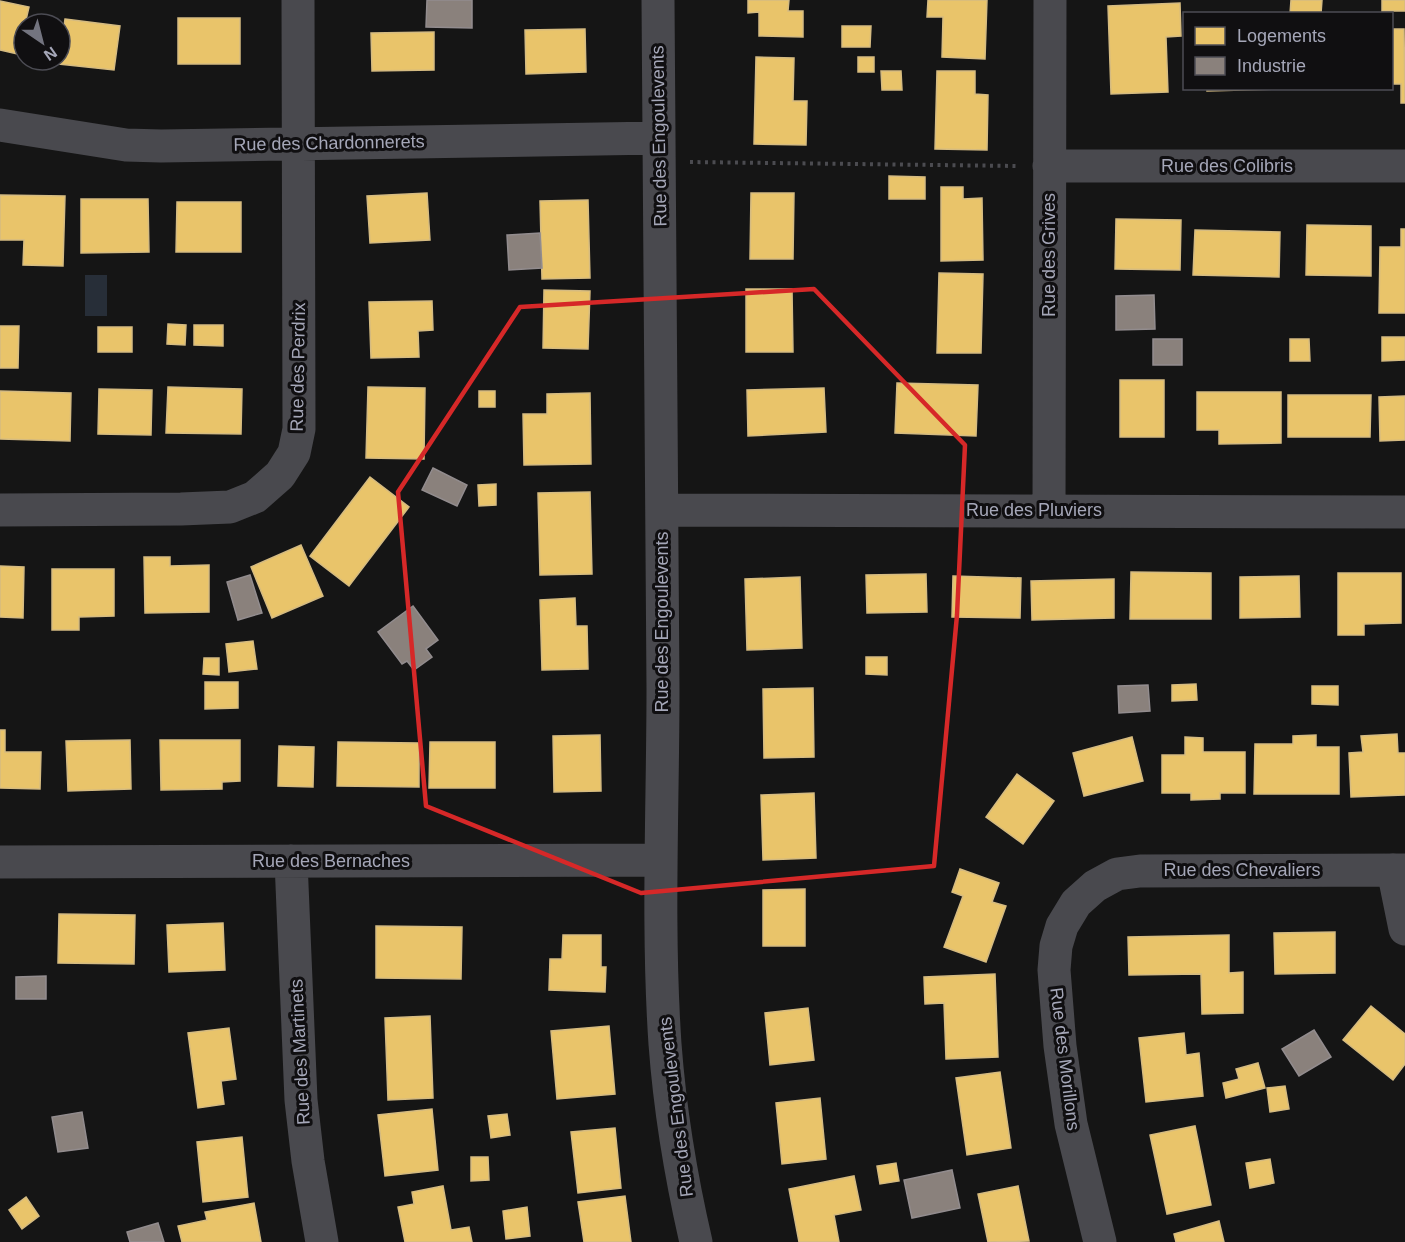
<svg xmlns="http://www.w3.org/2000/svg" width="1405" height="1242" viewBox="0 0 1405 1242" font-family="Arial,sans-serif">
	<rect width="100%" height="100%" fill="#151515"/>
	<path fill="#272e38" d="M 85,275 L 107,275 L 107,316 L 85,316 Z"/>
	<path fill="#e9c46a" stroke="#d5bb81" stroke-width="1.5" d="M 748,0 L 789,0 L 788,11 L 803,11 L 803,37 L 759,36 L 759,12 L 748,13 Z
		M 928,0 L 987,0 L 985,59 L 942,57 L 943,17 L 927,17 Z
		M 1291,0 L 1322,0 L 1321,14 L 1290,14 Z
		M 1382,0 L 1405,0 L 1405,11 L 1382,11 Z
		M 0,1 L 29,7 L 18,54 L 0,50 Z
		M 1180,3 L 1181,36 L 1166,37 L 1168,92 L 1111,94 L 1108,6 Z
		M 178,18 L 240,18 L 240,64 L 178,64 Z
		M 65,19 L 120,26 L 114,70 L 59,64 Z
		M 842,26 L 871,26 L 870,47 L 842,47 Z
		M 585,29 L 586,72 L 526,74 L 525,30 Z
		M 1392,29 L 1404,29 L 1405,103 L 1401,103 L 1401,84 L 1392,84 Z
		M 434,32 L 434,70 L 372,71 L 371,33 Z
		M 756,57 L 794,58 L 793,101 L 807,101 L 806,145 L 754,144 Z
		M 858,57 L 874,57 L 874,72 L 858,72 Z
		M 881,71 L 901,71 L 902,90 L 882,90 Z
		M 937,71 L 975,71 L 975,94 L 988,95 L 987,150 L 935,149 Z
		M 1207,88 L 1280,88 L 1280,89 L 1207,91 Z
		M 889,176 L 925,177 L 925,199 L 889,199 Z
		M 941,187 L 963,187 L 963,199 L 982,198 L 983,260 L 941,261 Z
		M 427,193 L 430,240 L 370,243 L 367,196 Z
		M 751,193 L 794,193 L 793,259 L 750,259 Z
		M 0,195 L 65,196 L 63,266 L 23,265 L 24,240 L 0,240 Z
		M 81,199 L 148,199 L 149,252 L 81,253 Z
		M 588,200 L 590,278 L 542,279 L 540,201 Z
		M 177,202 L 241,202 L 241,252 L 176,252 Z
		M 1116,219 L 1181,220 L 1180,270 L 1115,269 Z
		M 1307,225 L 1371,226 L 1371,276 L 1306,275 Z
		M 1401,229 L 1405,229 L 1405,313 L 1379,313 L 1380,247 L 1401,247 Z
		M 1195,230 L 1280,232 L 1279,277 L 1193,275 Z
		M 939,273 L 983,274 L 981,353 L 937,353 Z
		M 746,289 L 792,289 L 793,352 L 746,352 Z
		M 544,290 L 590,291 L 588,349 L 543,348 Z
		M 432,301 L 433,330 L 418,331 L 419,357 L 371,358 L 369,302 Z
		M 168,324 L 186,325 L 185,345 L 167,344 Z
		M 194,325 L 223,325 L 223,346 L 194,345 Z
		M 0,326 L 19,326 L 18,368 L 0,368 Z
		M 98,327 L 132,327 L 132,352 L 98,352 Z
		M 1382,337 L 1405,337 L 1405,360 L 1382,361 Z
		M 1290,339 L 1309,339 L 1310,361 L 1290,361 Z
		M 1120,380 L 1164,380 L 1164,437 L 1120,437 Z
		M 897,383 L 978,385 L 976,436 L 895,433 Z
		M 168,387 L 242,389 L 241,434 L 166,433 Z
		M 368,387 L 425,388 L 424,459 L 366,458 Z
		M 824,388 L 826,432 L 748,436 L 747,390 Z
		M 99,389 L 152,390 L 151,435 L 98,434 Z
		M 0,391 L 71,393 L 70,441 L 0,439 Z
		M 479,391 L 495,391 L 495,407 L 479,407 Z
		M 1197,392 L 1281,392 L 1281,443 L 1219,444 L 1219,430 L 1197,430 Z
		M 590,393 L 591,464 L 524,465 L 523,414 L 547,414 L 547,394 Z
		M 1288,395 L 1371,395 L 1370,437 L 1288,437 Z
		M 1405,396 L 1405,440 L 1380,441 L 1379,397 Z
		M 370,477 L 409,507 L 349,586 L 310,556 Z
		M 496,484 L 496,505 L 479,506 L 478,485 Z
		M 590,492 L 592,574 L 540,575 L 538,493 Z
		M 301,545 L 323,596 L 272,618 L 251,567 Z
		M 144,557 L 170,557 L 170,566 L 209,565 L 209,612 L 145,613 Z
		M 0,566 L 24,567 L 23,618 L 0,617 Z
		M 52,569 L 114,569 L 114,616 L 79,617 L 79,630 L 52,630 Z
		M 1131,572 L 1211,573 L 1211,619 L 1130,619 Z
		M 1338,573 L 1401,573 L 1401,623 L 1364,624 L 1364,635 L 1338,635 Z
		M 926,574 L 927,612 L 867,613 L 866,575 Z
		M 953,576 L 1021,578 L 1020,618 L 952,617 Z
		M 1299,576 L 1300,617 L 1240,618 L 1240,577 Z
		M 800,577 L 802,648 L 747,650 L 745,579 Z
		M 1114,579 L 1114,618 L 1032,620 L 1031,581 Z
		M 575,598 L 576,626 L 587,626 L 588,669 L 542,670 L 540,600 Z
		M 253,641 L 257,669 L 229,672 L 226,644 Z
		M 866,657 L 887,657 L 887,675 L 866,674 Z
		M 204,658 L 219,658 L 219,675 L 203,674 Z
		M 205,682 L 238,682 L 238,708 L 205,709 Z
		M 1196,684 L 1197,700 L 1172,701 L 1172,685 Z
		M 1312,686 L 1338,686 L 1338,705 L 1312,704 Z
		M 813,688 L 814,757 L 764,758 L 763,689 Z
		M 0,730 L 5,730 L 5,752 L 41,752 L 40,789 L 0,788 Z
		M 1397,734 L 1398,753 L 1405,753 L 1405,795 L 1351,797 L 1349,753 L 1363,752 L 1361,736 Z
		M 600,735 L 601,791 L 554,792 L 553,736 Z
		M 1316,735 L 1316,747 L 1339,747 L 1339,794 L 1254,794 L 1255,744 L 1293,744 L 1293,736 Z
		M 1132,737 L 1143,781 L 1084,796 L 1073,753 Z
		M 1185,737 L 1203,738 L 1203,752 L 1245,752 L 1245,793 L 1220,793 L 1220,799 L 1191,800 L 1191,793 L 1162,793 L 1162,755 L 1185,755 Z
		M 130,740 L 131,789 L 68,791 L 66,741 Z
		M 160,740 L 240,740 L 240,781 L 222,782 L 222,789 L 161,790 Z
		M 338,742 L 419,743 L 419,787 L 337,786 Z
		M 430,742 L 495,742 L 495,788 L 429,788 Z
		M 279,746 L 314,747 L 313,787 L 278,786 Z
		M 1017,774 L 1054,801 L 1023,844 L 986,817 Z
		M 814,793 L 816,858 L 763,860 L 761,795 Z
		M 960,869 L 999,883 L 992,902 L 1006,906 L 986,962 L 944,947 L 963,896 L 952,892 Z
		M 805,889 L 805,946 L 763,946 L 763,890 Z
		M 59,914 L 135,915 L 134,964 L 58,963 Z
		M 223,923 L 225,970 L 169,972 L 167,925 Z
		M 376,926 L 462,927 L 461,979 L 376,978 Z
		M 1335,932 L 1335,973 L 1275,974 L 1274,933 Z
		M 563,935 L 601,935 L 601,967 L 606,967 L 605,992 L 549,990 L 550,959 L 562,959 Z
		M 1229,935 L 1229,973 L 1243,972 L 1243,1013 L 1202,1014 L 1201,974 L 1129,975 L 1128,937 Z
		M 995,974 L 998,1057 L 946,1059 L 944,1003 L 925,1004 L 924,977 Z
		M 1371,1006 L 1405,1034 L 1405,1064 L 1393,1080 L 1343,1040 Z
		M 808,1008 L 814,1060 L 770,1065 L 765,1013 Z
		M 430,1016 L 433,1098 L 388,1100 L 385,1018 Z
		M 609,1026 L 615,1094 L 557,1099 L 551,1031 Z
		M 229,1028 L 236,1079 L 221,1081 L 224,1104 L 198,1108 L 188,1033 Z
		M 1184,1033 L 1186,1055 L 1199,1053 L 1203,1096 L 1146,1102 L 1139,1038 Z
		M 1258,1063 L 1265,1088 L 1226,1098 L 1223,1083 L 1239,1079 L 1236,1069 Z
		M 1000,1072 L 1011,1148 L 967,1155 L 956,1078 Z
		M 1285,1086 L 1289,1109 L 1270,1112 L 1267,1088 Z
		M 820,1098 L 826,1159 L 782,1164 L 776,1103 Z
		M 432,1109 L 438,1170 L 385,1176 L 378,1115 Z
		M 507,1114 L 510,1135 L 491,1138 L 488,1116 Z
		M 1195,1126 L 1211,1205 L 1167,1214 L 1150,1135 Z
		M 615,1128 L 621,1188 L 578,1193 L 571,1132 Z
		M 242,1137 L 248,1197 L 203,1202 L 197,1142 Z
		M 471,1157 L 488,1157 L 489,1180 L 471,1181 Z
		M 1270,1159 L 1274,1183 L 1250,1188 L 1246,1163 Z
		M 896,1163 L 899,1181 L 880,1184 L 877,1166 Z
		M 854,1176 L 861,1210 L 834,1215 L 839,1242 L 799,1242 L 789,1189 Z
		M 443,1186 L 451,1230 L 469,1227 L 472,1242 L 405,1242 L 398,1207 L 414,1204 L 412,1192 Z
		M 1018,1186 L 1029,1241 L 988,1242 L 978,1194 Z
		M 625,1196 L 631,1242 L 584,1242 L 578,1202 Z
		M 26,1197 L 39,1216 L 22,1229 L 9,1210 Z
		M 254,1203 L 261,1242 L 182,1242 L 178,1226 L 207,1220 L 205,1212 Z
		M 527,1207 L 530,1236 L 506,1239 L 503,1211 Z
		M 1219,1221 L 1224,1242 L 1176,1242 L 1174,1234 Z"/>
	<path fill="#8a817c" stroke="#928c8e" stroke-width="1.5" d="M 427,0 L 472,0 L 472,28 L 426,27 Z
		M 540,233 L 542,268 L 509,270 L 507,235 Z
		M 1154,295 L 1155,329 L 1116,330 L 1116,296 Z
		M 1153,339 L 1182,339 L 1182,365 L 1153,365 Z
		M 433,468 L 467,485 L 457,506 L 422,490 Z
		M 250,575 L 262,613 L 238,620 L 227,582 Z
		M 413,606 L 438,640 L 426,649 L 432,657 L 414,670 L 407,661 L 402,664 L 378,632 Z
		M 1148,685 L 1150,711 L 1119,713 L 1118,686 Z
		M 46,976 L 46,999 L 16,999 L 16,977 Z
		M 1314,1030 L 1331,1057 L 1299,1076 L 1282,1049 Z
		M 82,1112 L 88,1148 L 58,1152 L 52,1117 Z
		M 952,1170 L 960,1208 L 912,1218 L 904,1180 Z
		M 158,1223 L 164,1242 L 130,1242 L 127,1232 Z"/>
	<g fill="none" stroke-linecap="round" stroke-linejoin="round">
		<path stroke="#4b4b50" stroke-width="4" stroke-dasharray="3 4.5" stroke-linecap="butt" d="M 690,162 L 1018,166"/>
		<path stroke="#49494e" stroke-width="33" d="M 658,0 C 659,229 662,459 663,688 C 663,806 657,926 665,1044 C 670,1111 681,1177 696,1242
			M 0,125 L 126,145 L 161,146 L 659,138
			M 1049,166 L 1405,166
			M 0,510 L 181,509 L 230,507 L 255,497 L 280,475 L 294,453 L 299,429 L 298,0
			M 662,510 L 1405,512
			M 1049,510 L 1050,0
			M 291,861 L 301,1100 L 308,1161 L 322,1242
			M 0,862 L 661,860
			M 1393,870 L 1405,929
			M 1100,1242 L 1071,1124 L 1060,1046 L 1054,970 L 1056,946 L 1062,926 L 1076,903 L 1095,886 L 1117,874 L 1140,871 L 1405,870"/>
	</g>
	<path fill="none" stroke="#d62828" stroke-width="4.5" stroke-linejoin="round" d="M 814,289 L 965,445 L 957,615 L 934,866 L 641,893 L 426,806 L 398,492 L 520,307 Z"/>
	<g text-anchor="middle" dominant-baseline="central" stroke-width="6" stroke-linejoin="round" paint-order="stroke">
		<g font-size="18" fill="#a5a7b8" stroke="#100f11">
			<text transform="translate(659 136) rotate(-91)">Rue des Engoulevents</text>
			<text transform="translate(329 143) rotate(-1)">Rue des Chardonnerets</text>
			<text x="1227" y="166">Rue des Colibris</text>
			<text transform="translate(1049 255) rotate(-90)">Rue des Grives</text>
			<text transform="translate(298 367) rotate(-89)">Rue des Perdrix</text>
			<text x="1034" y="510">Rue des Pluviers</text>
			<text transform="translate(662 622) rotate(-90)">Rue des Engoulevents</text>
			<text x="331" y="861">Rue des Bernaches</text>
			<text x="1242" y="870">Rue des Chevaliers</text>
			<text transform="translate(300 1052) rotate(-93)">Rue des Martinets</text>
			<text transform="translate(1065 1059) rotate(83)">Rue des Morillons</text>
			<text transform="translate(676 1107) rotate(-97)">Rue des Engoulevents</text>
		</g>
	</g>
	<rect x="1183" y="12" width="210" height="78" fill="#100f11" stroke="#4c4c54" stroke-width="1.5"/>
	<rect x="1195" y="27" width="30" height="18" fill="#e9c46a" stroke="#4c4c54" stroke-width="1.5"/>
	<text x="1237" y="42" font-size="18" fill="#a5a7b8">Logements</text>
	<rect x="1195" y="57" width="30" height="18" fill="#8a817c" stroke="#4c4c54" stroke-width="1.5"/>
	<text x="1237" y="72" font-size="18" fill="#a5a7b8">Industrie</text>
	<g transform="translate(42 42) rotate(145)"><circle r="28" fill="#100f11" stroke="#4c4c54" stroke-width="1.5"/>
	<path d="M0-4.5L10 22L0 15L-10 22Z" fill="#73747f"/>
	<text y="-9" font-size="16" font-weight="bold" text-anchor="middle" fill="#a5a7b8">N</text>
	</g>
</svg>
